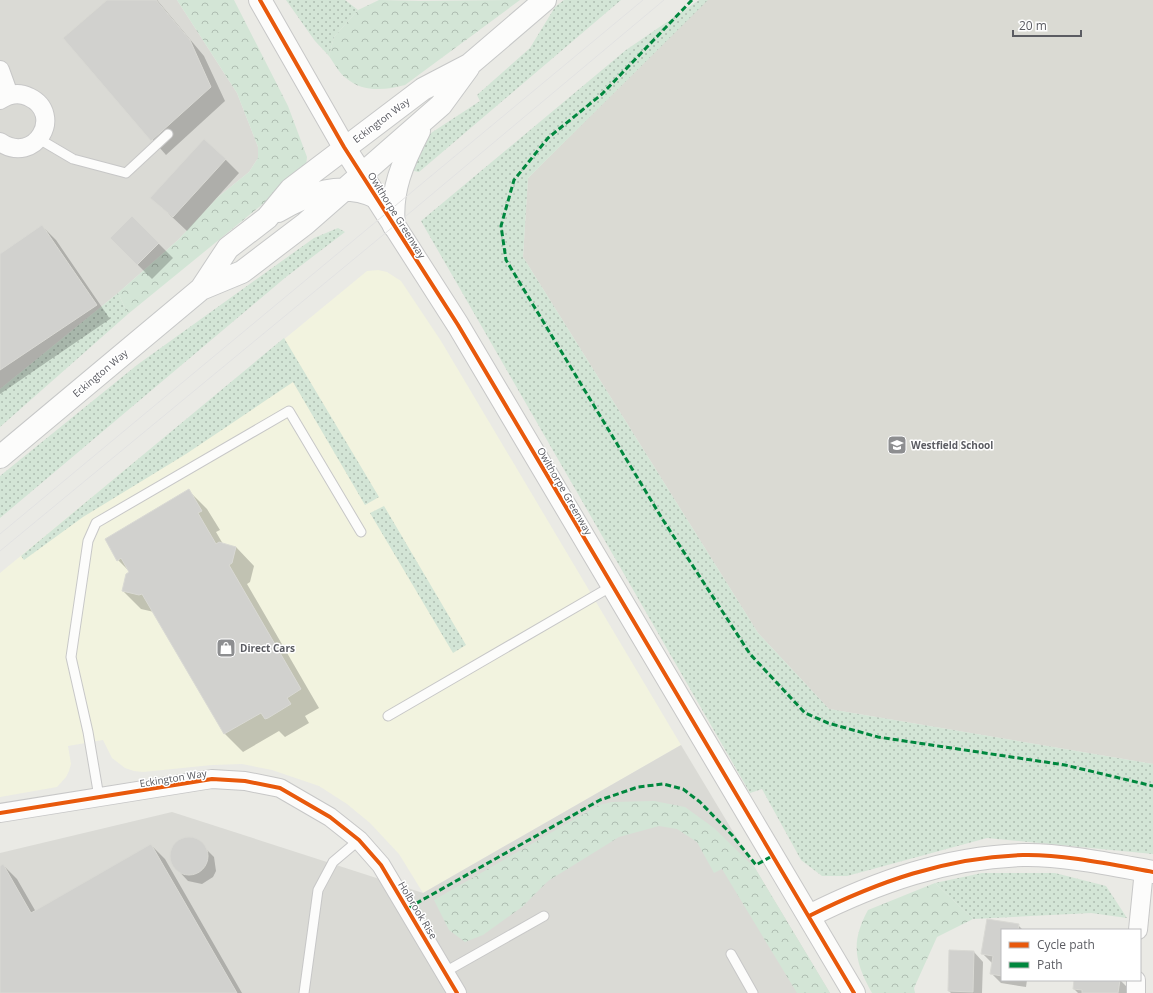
<svg xmlns="http://www.w3.org/2000/svg" width="1153" height="993" viewBox="0 0 1153 993" font-family="'Open Sans',sans-serif">
	<defs>
		<pattern id="grass-dots" width="8" height="8" patternUnits="userSpaceOnUse"><rect width="8" height="8" fill="#d3e5d6"/><path d="M2 2h.1M6 6h.1" fill="none" stroke="#aebdb1" stroke-width="1.8" stroke-linecap="round"/></pattern>
		<pattern id="forest-crowns" width="20" height="18" patternUnits="userSpaceOnUse"><rect width="20" height="18" fill="#d3e5d6"/><path d="M2 6a3 3 0 1 1 6 0M12 15a3 3 0 1 1 6 0" fill="none" stroke="#aebdb1"/></pattern>
	</defs>
	<rect width="100%" height="100%" fill="#eaeae5"/>
	<path fill="#f2f3df" d="M 378,270 L 387,272 L 401,281 L 441,341 L 681,745 L 423,893 L 399,854 L 370,823 L 347,804 L 319,786 L 272,770 L 242,764 L 212,765 L 143,772 L 134,771 L 125,768 L 112,758 L 103,740 L 68,746 L 71,764 L 69,771 L 66,777 L 57,787 L 0,797 L 0,573 L 367,271 Z"/>
	<path fill="#dadad5" d="M 0,0 L 177,0 L 237,93 L 258,147 L 258,158 L 249,172 L 218,197 L 178,240 L 118,293 L 0,389 Z
		M 681,745 L 830,993 L 0,993 L 0,853 L 172,812 L 423,893 Z"/>
	<path fill="#dadad3" d="M 707,0 L 1153,0 L 1153,764 L 829,709 L 758,633 L 523,257 L 528,178 Z"/>
	<path fill="url(#grass-dots)" d="M 286,0 L 345,0 L 358,10 L 334,37 L 329,56 L 315,41 Z
		M 564,0 L 621,0 L 419,172 L 409,170 L 414,153 L 431,133 L 480,101 L 477,95 L 530,48 L 555,7 Z
		M 699,0 L 708,0 L 528,178 L 523,257 L 758,633 L 829,709 L 1153,764 L 1153,854 L 987,838 L 847,876 L 822,876 L 801,860 L 762,789 L 750,793 L 421,221 L 626,50 Z
		M 338,228 L 345,232 L 286,277 L 0,518 L 0,476 L 137,365 L 314,238 Z
		M 118,293 L 128,314 L 0,427 L 0,389 Z
		M 284,338 L 379,497 L 365,505 L 293,382 L 186,454 L 83,517 L 24,560 L 21,556 Z
		M 384,506 L 466,645 L 453,653 L 370,513 Z
		M 982,873 L 1055,873 L 1106,886 L 1127,918 L 1091,913 L 973,919 L 935,883 Z"/>
	<path fill="url(#forest-crowns)" d="M 177,0 L 234,0 L 288,106 L 307,157 L 306,166 L 296,177 L 128,314 L 118,293 L 178,240 L 218,197 L 249,172 L 258,158 L 258,147 L 237,93 Z
		M 379,0 L 421,1 L 520,0 L 405,85 C 386,90 363,93 346,78 C 339,73 334,63 329,56 L 334,37 L 358,10 Z
		M 654,801 L 685,807 L 714,828 L 755,868 L 830,993 L 797,993 L 722,869 L 714,873 L 697,842 L 677,829 L 659,826 L 619,837 L 548,881 L 522,907 L 483,935 L 465,942 L 449,930 L 434,900 L 599,805 L 612,802 Z
		M 935,883 L 973,919 L 937,937 L 914,988 L 915,993 L 872,993 C 855,962 850,943 868,910 Z"/>
	<path fill="#0003" d="M 108,0 L 157,0 L 204,56 L 225,101 L 166,155 L 64,38 Z
		M 225,159 L 239,173 L 187,231 L 152,198 Z
		M 132,217 L 173,258 L 152,279 L 111,238 Z
		M 42,226 L 56,240 L 110,319 L 0,394 L 0,255 Z
		M 189,491 L 207,509 L 220,530 L 216,532 L 223,544 L 236,547 L 254,566 L 250,582 L 247,584 L 319,708 L 305,716 L 309,723 L 285,737 L 279,731 L 243,752 L 225,734 L 154,612 L 141,609 L 123,591 L 131,573 L 118,560 Z
		M 193,839 L 199,842 L 214,857 L 216,871 L 213,877 L 202,884 L 188,881 L 174,866 L 171,860 L 171,853 L 179,841 Z
		M 151,845 L 165,859 L 242,993 L 0,993 L 0,867 L 3,865 L 17,879 L 36,912 Z
		M 988,920 L 1018,925 L 1023,930 L 1002,930 L 1002,980 L 1027,980 L 1026,987 L 1001,983 L 991,973 L 992,963 L 982,953 Z
		M 974,952 L 983,962 L 982,993 L 951,993 L 949,991 Z
		M 1075,980 L 1120,980 L 1129,989 L 1128,993 L 1078,993 L 1074,989 Z"/>
	<path fill="#d1d1ce" stroke="#d9d9d4" d="M 107,0 L 156,0 L 190,40 L 211,87 L 151,141 L 63,38 Z
		M 204,139 L 226,159 L 173,217 L 150,198 Z
		M 132,216 L 159,243 L 137,265 L 110,238 Z
		M 42,225 L 97,305 L 0,370 L 0,254 Z
		M 189,489 L 202,511 L 198,513 L 216,544 L 219,542 L 236,547 L 232,563 L 229,565 L 301,689 L 287,698 L 291,704 L 268,718 L 265,719 L 261,713 L 224,734 L 142,594 L 139,595 L 122,591 L 126,574 L 129,572 L 121,558 L 117,561 L 105,539 Z
		M170 856a19 19 0 1 1 38 0a19 19 0 1 1-38 0Z
		M 151,844 L 237,993 L 0,993 L 0,866 L 3,864 L 31,913 Z
		M 987,919 L 1019,924 L 1018,930 L 1002,930 L 1002,976 L 990,974 L 993,956 L 981,954 Z
		M 949,950 L 974,951 L 973,992 L 948,991 Z
		M 1074,980 L 1120,980 L 1118,993 L 1082,993 L 1082,990 L 1073,989 Z"/>
	<g fill="none" stroke-linecap="round" stroke-linejoin="round">
		<g stroke="#c7c7c7" stroke-width="11">
			<path id="service" d="M 39,139 L 73,159 L 126,173 L 168,134
				M 388,716 L 612,586
				M 99,797 L 88,732 L 71,657 L 88,541 L 96,523 L 289,411 L 361,532
				M 731,954 L 753,993
				M 445,972 L 544,916
				M 304,993 L 318,890 L 333,862 L 359,840"/>
		</g>
		<g stroke="#c7c7c7" stroke-width="20">
			<path id="minor" d="M 0,70 L 9,95
				M 0,100 C 9,94 19,92 29,97 C 65,114 35,166 0,142
				M 0,813 L 212,779 L 245,781 L 280,788 L 330,817 L 359,840 L 381,865 L 457,993
				M 1138,930 L 1144,870
				M 1136,980 L 1136,993"/>
		</g>
		<g stroke="#c7c7c7" stroke-width="24">
			<path id="tertiary" d="M 260,0 L 344,147 L 458,325 L 854,993
				M 809,916 C 877,882 947,857 1023,855 C 1062,854 1114,865 1153,872"/>
		</g>
		<g stroke="#c7c8c8" stroke-width="24">
			<path id="secondary" d="M 278,211 C 309,193 342,181 376,197
				M 394,226 C 390,191 403,162 419,131
				M 201,289 L 242,272 L 305,224 L 441,105 L 468,68
				M 0,457 L 201,289 L 228,248 L 267,218 L 291,189 L 423,89 L 469,65 L 545,0"/>
		</g>
		<use href="#service" stroke="#fcfcfb" stroke-width="9"/>
		<use href="#minor" stroke="#fcfcfb" stroke-width="18"/>
		<use href="#tertiary" stroke="#fcfcfb" stroke-width="22"/>
		<use href="#secondary" stroke="#fcfcfb" stroke-width="22"/>
		<path stroke="#e2e2e2" stroke-width="1" d="M 0,534 L 643,0
			M 0,551 L 394,226 L 664,0"/>
		<path stroke="#00873e" stroke-width="3" stroke-dasharray="6 3" stroke-linecap="butt" d="M 692,0 L 602,94 L 548,138 L 514,180 L 501,226 L 506,260 L 663,520 L 750,654 L 805,713 L 828,723 L 878,737 L 1065,765 L 1153,786
			M 408,908 L 600,800 L 638,787 L 663,784 L 683,789 L 700,802 L 732,835 L 756,865 L 772,856"/>
		<g stroke="#fff" stroke-width="6">
			<path id="cycleway" d="M 260,0 L 344,147 L 458,325 L 854,993
				M 0,813 L 212,779 L 245,781 L 280,788 L 330,817 L 359,840 L 381,865 L 457,993
				M 809,916 C 877,882 947,857 1023,855 C 1062,854 1114,865 1153,872"/>
		</g>
		<use href="#cycleway" stroke="#e8590c" stroke-width="4"/>
	</g>
	<defs>
		<g id="school-square" transform="scale(1)"><rect x="-9" y="-9" width="18" height="18" rx="4" fill="#8d8e90" stroke="#fff"/><path d="M0-5L7-2L0 1L-7-2ZM-4 1L0 2.5L4 1V4Q0 6-4 4Z" fill="#fff"/></g>
		<g id="shop-square" transform="scale(1)"><rect x="-9" y="-9" width="18" height="18" rx="4" fill="#8d8e90" stroke="#fff"/><path d="M-5-2.5h2.3a2.7 3.5 0 0 1 5.4 0H5L5.5 6h-11ZM-1.5-2.5h3a1.5 2.3 0 0 0-3 0Z" fill="#fff"/></g>
	</defs>
	<g fill-rule="evenodd">
		<use href="#school-square" x="897" y="445"/>
		<use href="#shop-square" x="226" y="648"/>
	</g>
	<g text-anchor="middle" dominant-baseline="central" stroke-width="3" stroke-linejoin="round" paint-order="stroke">
		<g font-size="10" fill="#5b5c62" stroke="#fff">
			<text transform="translate(381 120) rotate(-37)">Eckington Way</text>
			<text transform="translate(397 215) rotate(58)">Owlthorpe Greenway</text>
			<text transform="translate(100 373) rotate(-40)">Eckington Way</text>
			<text transform="translate(565 491) rotate(60)">Owlthorpe Greenway</text>
			<text transform="translate(173 778) rotate(-9)">Eckington Way</text>
			<text transform="translate(418 910) rotate(59)">Holbrook Rise</text>
		</g>
		<g font-size="10" font-weight="bold" fill="#5b5c62" stroke="#fff" text-anchor="start">
			<text x="911" y="445">Westfield School</text>
			<text x="240" y="648">Direct Cars</text>
		</g>
	</g>
	<rect x="1001" y="929" width="140" height="52" fill="#ffffff" stroke="#bdbec0"/>
	<rect x="1009" y="942" width="20" height="6" fill="#e8590c" stroke="#bdbec0"/>
	<text x="1037" y="949" font-size="12" fill="#5b5c62">Cycle path</text>
	<rect x="1009" y="962" width="20" height="6" fill="#00873e" stroke="#bdbec0"/>
	<text x="1037" y="969" font-size="12" fill="#5b5c62">Path</text>
	<path d="M1013 30v6h68v-6" fill="none" stroke="#5b5c62" stroke-width="2"/>
	<text x="1019" y="30" font-size="12" fill="#5b5c62" stroke="#ffffff" stroke-width="3" paint-order="stroke">20 m</text>
</svg>
